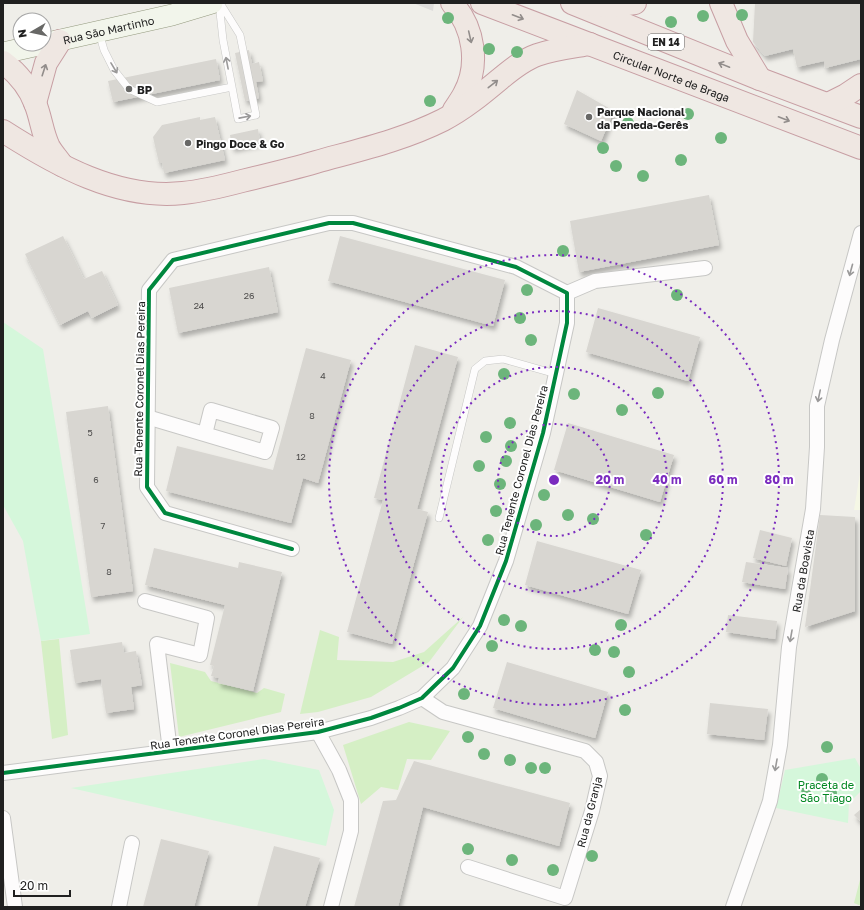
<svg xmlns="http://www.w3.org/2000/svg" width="864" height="910" viewBox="0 0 864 910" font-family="'Golos Text',sans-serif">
	<defs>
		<filter id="shadow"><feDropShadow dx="2.5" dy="4.5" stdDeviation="2" flood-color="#0004"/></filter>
	</defs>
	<rect width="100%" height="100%" fill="#efeee9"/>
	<path fill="#f5f7e5" d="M 861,467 L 861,510 L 854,510 Z"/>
	<path fill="#d5efc5" d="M 463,617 L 429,662 L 371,697 L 318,712 L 300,714 L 320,630 L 339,637 L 337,660 L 393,662 L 424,652 Z
		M 59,639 L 68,735 L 52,739 L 41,641 Z
		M 170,663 L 205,672 L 211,681 L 257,693 L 264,688 L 285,694 L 281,712 L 179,737 Z
		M 409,722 L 450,731 L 431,760 L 407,759 L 398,790 L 381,787 L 361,804 L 343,745 Z
		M 861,876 L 861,906 L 854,903 Z"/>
	<path fill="#d5f7db" d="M 3,322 L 43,349 L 90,634 L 41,641 L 23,541 L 3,505 Z
		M 855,758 L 861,769 L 861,791 L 849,803 L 848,823 L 776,808 L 785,770 Z
		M 264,759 L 319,770 L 334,810 L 326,846 L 71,788 Z"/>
	<path fill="#dedddb" d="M 413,3 L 434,3 L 433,11 Z"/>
	<path fill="#d8d6d1" filter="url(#shadow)" d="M 755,3 L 861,3 L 861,59 L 825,68 L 824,61 L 797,67 L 793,49 L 765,56 L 753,42 Z
		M 249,50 L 252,64 L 259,62 L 263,81 L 256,82 L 259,98 L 245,101 L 235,53 Z
		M 216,59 L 220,80 L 113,102 L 108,81 Z
		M 577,90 L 614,111 L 601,141 L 564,124 Z
		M 200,117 L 200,120 L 215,117 L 225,160 L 164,173 L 162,163 L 159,163 L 153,137 L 162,125 Z
		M 258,129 L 260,142 L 232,148 L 230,135 Z
		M 709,195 L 719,245 L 579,272 L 570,221 Z
		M 63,236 L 84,279 L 102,271 L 118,305 L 92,318 L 88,311 L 60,325 L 25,254 Z
		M 340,236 L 505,280 L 493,326 L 328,281 Z
		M 269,267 L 278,312 L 178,333 L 169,288 Z
		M 598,308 L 700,337 L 688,381 L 586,352 Z
		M 415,345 L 458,357 L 417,509 L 428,512 L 392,644 L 347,632 L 383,500 L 374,498 Z
		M 306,348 L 351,360 L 318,483 L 303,478 L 291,523 L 166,491 L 177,446 L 273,470 Z
		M 108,406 L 133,591 L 91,597 L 66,412 Z
		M 568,423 L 674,455 L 660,502 L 554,470 Z
		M 820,515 L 855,517 L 855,611 L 805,627 Z
		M 760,530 L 792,538 L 786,566 L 753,558 Z
		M 537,541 L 641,570 L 628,614 L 525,585 Z
		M 154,548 L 238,568 L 239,562 L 282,572 L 253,691 L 218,683 L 219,678 L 211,676 L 214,666 L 210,665 L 225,605 L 145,585 Z
		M 746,562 L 788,568 L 785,589 L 742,582 Z
		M 728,615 L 777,621 L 775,639 L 726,632 Z
		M 122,642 L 124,653 L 136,651 L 142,685 L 131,687 L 134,709 L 106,713 L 101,679 L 75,683 L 70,650 Z
		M 507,662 L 608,692 L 595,738 L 493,708 Z
		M 710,703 L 768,709 L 764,740 L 707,734 Z
		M 414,761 L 570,803 L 559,846 L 423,807 L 398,907 L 354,907 L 383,801 L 396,800 Z
		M 861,809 L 861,822 L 854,815 Z
		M 161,839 L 209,851 L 194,907 L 143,907 Z
		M 274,846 L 320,858 L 305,907 L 257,907 Z"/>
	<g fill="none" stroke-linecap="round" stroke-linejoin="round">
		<g stroke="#c7c7c5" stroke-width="8">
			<path id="service" d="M 220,3 L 240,35 L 256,115 L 238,119 L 232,87
				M 99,32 L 104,50 L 114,70 L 129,89 L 157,102 L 232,87 L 223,40 L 219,3
				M 439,518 L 475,369 L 485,361 L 503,359 L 556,374"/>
		</g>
		<g stroke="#c7c7c5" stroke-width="16">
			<g id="minor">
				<path d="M 567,293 L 595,281 L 705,268"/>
				<path d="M 147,417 L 265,452 L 272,428 L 211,410 L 205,434"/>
				<path d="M 145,601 L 207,618 L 200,655 L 157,644 L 170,751"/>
				<path d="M 422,698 L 443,712 L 585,751 L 596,762 L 600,776 L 592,811 L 565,898 L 468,867"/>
				<path d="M 318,732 L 339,770 L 351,800 L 351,831 L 331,907"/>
				<path d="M 3,773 L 318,732 L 371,718 L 399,708 L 422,698 L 453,668 L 480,626 L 506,561 L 543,433 L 567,323 L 567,293 L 516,267 L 353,223 L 329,223 L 173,260 L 149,290 L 147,487 L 165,513 L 292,549"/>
				<path d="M 3,818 L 15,907"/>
				<path d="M 119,907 L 132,843"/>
				<path id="s1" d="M 733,907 L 770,801 L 780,745 L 789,647 L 813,509 L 817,447 L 817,406 L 832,340 L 861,233"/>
			</g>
		</g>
		<g stroke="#949a7f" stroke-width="22">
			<g id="secondary">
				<path id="s2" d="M 3,53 L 172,15 L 212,3"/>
			</g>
		</g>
		<g stroke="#c79ea3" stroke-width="24">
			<g id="trunk">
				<path d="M 452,3 C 474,27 480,65 464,94 C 461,100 457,105 454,110"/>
				<path id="s3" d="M 482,3 L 861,148"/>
				<path d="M 572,3 L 760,79 L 861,117"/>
				<path d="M 721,3 L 737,41 L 760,79"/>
				<path d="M 588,4 L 612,6 L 635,3"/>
				<path d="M 3,62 C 16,72 29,87 35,103 C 41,117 42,133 49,147 C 53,154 58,159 62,165"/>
				<path d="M 35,103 L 46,63 L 60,41"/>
				<path d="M 828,104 L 846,95 L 861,85"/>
				<path d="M 3,131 C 56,165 118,200 183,193 C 203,191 223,186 242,181 C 267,175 292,169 316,162 C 359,150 403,140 443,120 C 464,109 482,94 500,79 C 511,70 523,60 537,55 C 554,49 573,47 590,44"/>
			</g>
		</g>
		<use href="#service" stroke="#fdfcfc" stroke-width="7"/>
		<use href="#minor" stroke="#fdfcfc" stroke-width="14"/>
		<use href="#secondary" stroke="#f2f5eb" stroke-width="21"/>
		<use href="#trunk" stroke="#efe7e2" stroke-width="22"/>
		<g stroke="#fff" stroke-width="6">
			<path id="cycleway" d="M 3,773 L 318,732 L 371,718 L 399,708 L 422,698 L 453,668 L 480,626 L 506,561 L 543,433 L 567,323 L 567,293 L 516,267 L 353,223 L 329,223 L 173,260 L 149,290 L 147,487 L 165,513 L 292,549"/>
		</g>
		<use href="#cycleway" stroke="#00873e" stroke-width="4"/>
	</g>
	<g fill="#6cb57b">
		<circle cx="742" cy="15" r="6"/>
		<circle cx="703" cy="16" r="6"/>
		<circle cx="448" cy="18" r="6"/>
		<circle cx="671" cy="22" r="6"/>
		<circle cx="489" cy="49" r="6"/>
		<circle cx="517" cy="52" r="6"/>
		<circle cx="430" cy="101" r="6"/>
		<circle cx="688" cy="114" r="6"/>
		<circle cx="628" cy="123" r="6"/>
		<circle cx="721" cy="138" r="6"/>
		<circle cx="603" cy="148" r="6"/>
		<circle cx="681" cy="160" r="6"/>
		<circle cx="616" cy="166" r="6"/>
		<circle cx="643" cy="176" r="6"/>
		<circle cx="563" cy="251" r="6"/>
		<circle cx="527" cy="290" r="6"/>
		<circle cx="677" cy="295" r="6"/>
		<circle cx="520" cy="318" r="6"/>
		<circle cx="531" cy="340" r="6"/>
		<circle cx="504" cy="374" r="6"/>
		<circle cx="658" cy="393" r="6"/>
		<circle cx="574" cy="394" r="6"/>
		<circle cx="622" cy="410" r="6"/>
		<circle cx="510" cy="423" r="6"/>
		<circle cx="486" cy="437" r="6"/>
		<circle cx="511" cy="446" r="6"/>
		<circle cx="506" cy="461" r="6"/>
		<circle cx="479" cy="466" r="6"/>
		<circle cx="500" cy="484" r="6"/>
		<circle cx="544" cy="495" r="6"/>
		<circle cx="496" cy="511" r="6"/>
		<circle cx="568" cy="515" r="6"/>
		<circle cx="593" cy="519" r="6"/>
		<circle cx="536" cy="525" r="6"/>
		<circle cx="646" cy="535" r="6"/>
		<circle cx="488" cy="540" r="6"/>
		<circle cx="504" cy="620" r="6"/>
		<circle cx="621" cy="625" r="6"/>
		<circle cx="521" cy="626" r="6"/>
		<circle cx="492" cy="646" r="6"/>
		<circle cx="595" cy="650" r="6"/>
		<circle cx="614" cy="652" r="6"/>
		<circle cx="629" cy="672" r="6"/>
		<circle cx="464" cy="694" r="6"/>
		<circle cx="625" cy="710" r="6"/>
		<circle cx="468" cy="737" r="6"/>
		<circle cx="827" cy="747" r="6"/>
		<circle cx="484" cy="754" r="6"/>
		<circle cx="510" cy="760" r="6"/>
		<circle cx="531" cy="768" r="6"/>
		<circle cx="545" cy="768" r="6"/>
		<circle cx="822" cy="779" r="6"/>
		<circle cx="806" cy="788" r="6"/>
		<circle cx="831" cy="793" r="6"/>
		<circle cx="468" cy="849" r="6"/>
		<circle cx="592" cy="856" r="6"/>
		<circle cx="512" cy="860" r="6"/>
		<circle cx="553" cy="870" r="6"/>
	</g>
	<defs><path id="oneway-shaft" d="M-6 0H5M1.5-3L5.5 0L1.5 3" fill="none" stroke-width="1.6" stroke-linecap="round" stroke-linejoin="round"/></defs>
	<g stroke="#928d8b">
		<use href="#oneway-shaft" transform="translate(518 17) rotate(21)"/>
		<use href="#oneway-shaft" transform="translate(470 37) rotate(77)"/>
		<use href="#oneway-shaft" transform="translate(724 65) rotate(-158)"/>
		<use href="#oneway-shaft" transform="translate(44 70) rotate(-72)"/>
		<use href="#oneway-shaft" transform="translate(493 84) rotate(-38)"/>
		<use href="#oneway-shaft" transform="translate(784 119) rotate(21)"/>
	</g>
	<g stroke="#9a9999">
		<use href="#oneway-shaft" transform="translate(227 63) rotate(-101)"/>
		<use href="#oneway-shaft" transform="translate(114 68) rotate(59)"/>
		<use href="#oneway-shaft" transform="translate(245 117) rotate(-11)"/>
		<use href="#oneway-shaft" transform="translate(851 270) rotate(105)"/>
		<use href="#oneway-shaft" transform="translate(819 396) rotate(102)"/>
		<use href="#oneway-shaft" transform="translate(791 636) rotate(100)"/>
		<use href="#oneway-shaft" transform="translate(776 765) rotate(100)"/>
	</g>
	<g fill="none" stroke="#7b2cbf" stroke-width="2" stroke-dasharray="2 4">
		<circle cx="554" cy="480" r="56"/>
		<circle cx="554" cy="480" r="113"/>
		<circle cx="554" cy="480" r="169"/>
		<circle cx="554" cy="480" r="225"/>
	</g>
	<g fill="#686866" stroke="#fff" stroke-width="1.5">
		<circle cx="129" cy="89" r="4"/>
		<circle cx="589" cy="117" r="4"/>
		<circle cx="188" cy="143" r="4"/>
	</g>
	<g text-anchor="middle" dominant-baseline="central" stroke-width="4" stroke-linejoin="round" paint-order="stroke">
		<g font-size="9" fill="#4f4e4d">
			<text x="249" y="295">26</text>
			<text x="199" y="305">24</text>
			<text x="323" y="375">4</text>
			<text x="312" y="415">8</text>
			<text x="90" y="432">5</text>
			<text x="301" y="456">12</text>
			<text x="96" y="479">6</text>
			<text x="103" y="525">7</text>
			<text x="109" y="571">8</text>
		</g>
		<rect fill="#fff" stroke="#636363" stroke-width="1" x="648" y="34" width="36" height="16" rx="3"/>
		<g font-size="10" font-weight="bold" fill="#202020">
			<text x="666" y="42">EN 14</text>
		</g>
		<g font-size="11" fill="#202020" stroke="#fff">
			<text stroke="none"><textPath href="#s2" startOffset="108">Rua São Martinho</textPath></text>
			<text stroke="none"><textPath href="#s3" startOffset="203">Circular Norte de Braga</textPath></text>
			<text transform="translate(139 389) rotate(-89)">Rua Tenente Coronel Dias Pereira</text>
			<text transform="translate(521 470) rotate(-75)">Rua Tenente Coronel Dias Pereira</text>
			<text stroke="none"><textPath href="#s1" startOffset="345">Rua da Boavista</textPath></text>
			<text transform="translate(237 733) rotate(-8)">Rua Tenente Coronel Dias Pereira</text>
			<text transform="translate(589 812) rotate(-76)">Rua da Granja</text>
		</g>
		<g font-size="11" font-weight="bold" fill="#202020" stroke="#fff" text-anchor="start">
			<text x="137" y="89">BP</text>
			<text x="597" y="111">Parque Nacional<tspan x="597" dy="13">da Peneda-Gerês</tspan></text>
			<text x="196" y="143">Pingo Doce &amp; Go</text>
		</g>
		<g font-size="11" fill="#018721" stroke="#fff">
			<text x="826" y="784">Praceta de<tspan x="826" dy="13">São Tiago</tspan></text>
		</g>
	</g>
	<circle cx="554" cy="480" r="6" fill="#7b2cbf" stroke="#fff" stroke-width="2"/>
	<g font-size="12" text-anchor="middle" font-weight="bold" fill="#7b2cbf" stroke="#fff" stroke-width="4" stroke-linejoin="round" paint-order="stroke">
		<text x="610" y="484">20 m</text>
		<text x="667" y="484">40 m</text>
		<text x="723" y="484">60 m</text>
		<text x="779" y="484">80 m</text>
	</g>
	<rect width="864" height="910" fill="none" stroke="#202020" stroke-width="8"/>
	<g transform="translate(32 32) rotate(261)"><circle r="19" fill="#ffffff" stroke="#a6a6a6"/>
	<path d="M0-3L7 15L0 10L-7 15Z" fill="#686866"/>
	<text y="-6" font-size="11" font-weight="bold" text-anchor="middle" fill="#202020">N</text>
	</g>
	<path d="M14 890v6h56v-6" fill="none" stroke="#202020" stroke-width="2"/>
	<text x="20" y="890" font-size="12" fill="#202020" stroke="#ffffff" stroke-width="3" paint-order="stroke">20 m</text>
</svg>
